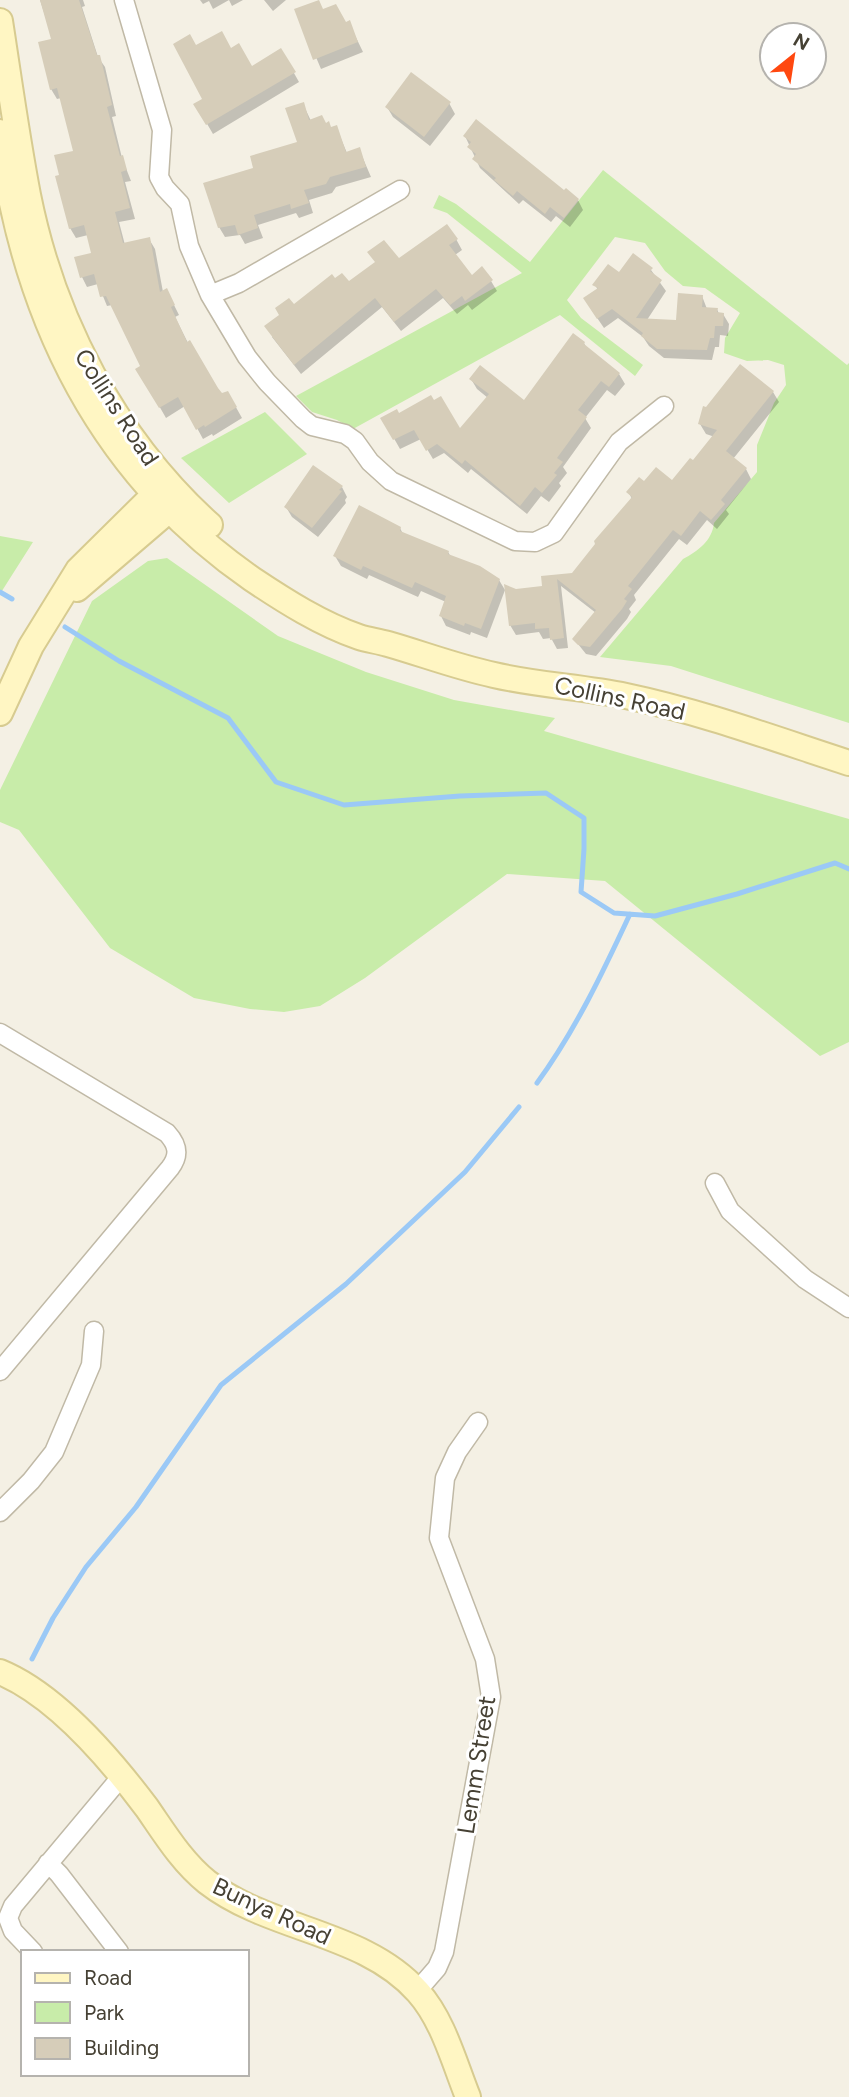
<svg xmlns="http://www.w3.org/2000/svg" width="849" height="2097" viewBox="0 0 849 2097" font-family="Figtree,sans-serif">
	<rect width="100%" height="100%" fill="#f4f0e4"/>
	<path fill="#c8eca9" d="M 603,170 L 847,365 L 849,363 L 849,723 L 671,666 L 600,657 L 683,559 C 698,551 712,541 714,523 L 757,472 L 757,445 L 774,403 L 786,385 L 784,365 L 768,360 L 747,361 L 724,353 L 725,338 L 740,313 L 705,288 L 683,286 L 665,271 L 645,243 L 615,237 L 567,300 L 581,318 L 643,365 L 635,376 L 560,315 L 353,429 L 337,420 L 312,412 L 296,396 L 522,273 L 447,213 L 433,208 L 439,195 L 456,204 L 530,262 Z
		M 265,412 L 307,454 L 229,503 L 181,458 Z
		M 0,536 L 33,542 L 0,594 Z
		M 167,558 L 278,636 L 366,672 L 454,700 L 555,718 L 544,731 L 849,819 L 849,1042 L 820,1056 L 605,881 L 507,874 L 365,978 L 320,1006 L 284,1012 L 250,1009 L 194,998 L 110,948 L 19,830 L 0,822 L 0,790 L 92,601 L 148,561 Z"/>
	<path fill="#0003" d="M 40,0 L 83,0 L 85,6 L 82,7 L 98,57 L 105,67 L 116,116 L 112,117 L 122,158 L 131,181 L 125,182 L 135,219 L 119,222 L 125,245 L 149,239 L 155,249 L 163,292 L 172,301 L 179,315 L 175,317 L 188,343 L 222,395 L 228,393 L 242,418 L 213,436 L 212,434 L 203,439 L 185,406 L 166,418 L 138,369 L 142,367 L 112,305 L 107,306 L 98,284 L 87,287 L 82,277 L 93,254 L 88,235 L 76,238 L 70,228 L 62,176 L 75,152 L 61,98 L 57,99 L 51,89 L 53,40 Z
		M 200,0 L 229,0 L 213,9 L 209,1 L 203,4 Z
		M 229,0 L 243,0 L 232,6 Z
		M 264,0 L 286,0 L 273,11 Z
		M 296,10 L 324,11 L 345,24 L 349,23 L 363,52 L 321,69 Z
		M 195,47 L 231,50 L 251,68 L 281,50 L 299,82 L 213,134 L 196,105 L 204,100 Z
		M 449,103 L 455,114 L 430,146 L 393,117 L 387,107 Z
		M 303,104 L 311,121 L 326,125 L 331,129 L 336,127 L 347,153 L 359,149 L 371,177 L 336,187 L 332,193 L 309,200 L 313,213 L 299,218 L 296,213 L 258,225 L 263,238 L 245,244 L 240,235 L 225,237 L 219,227 L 256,169 L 299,143 Z
		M 465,136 L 578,200 L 583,210 L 570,227 L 556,216 L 551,222 L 523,200 L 519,204 L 480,168 Z
		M 456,239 L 462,250 L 455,255 L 471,277 L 491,281 L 497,291 L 472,310 L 468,305 L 457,314 L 443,298 L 401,331 L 382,307 L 301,374 L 272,337 L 293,306 L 335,281 L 348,284 L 398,261 Z
		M 651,270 L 666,291 L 647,320 L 677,322 L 702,296 L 707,309 L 717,309 L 719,314 L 723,314 L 729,324 L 728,336 L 720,335 L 719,347 L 715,347 L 712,360 L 664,358 L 649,346 L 643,337 L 618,318 L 604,328 L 591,309 L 598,290 L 595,285 L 619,274 Z
		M 584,343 L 587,349 L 619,374 L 625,384 L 615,396 L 607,390 L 585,418 L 591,428 L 563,467 L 567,473 L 559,483 L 561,486 L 549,502 L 541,496 L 527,514 L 471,469 L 468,473 L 444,453 L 433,459 L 421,439 L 400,449 L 383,419 L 399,416 L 460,431 L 488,398 L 477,389 L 471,379 L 524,402 Z
		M 741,367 L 773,392 L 779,402 L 733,459 L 746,469 L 751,479 L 726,510 L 729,514 L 717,529 L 707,520 L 687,545 L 679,539 L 634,595 L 636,600 L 629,609 L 631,612 L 627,619 L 596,656 L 586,654 L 574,639 L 596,613 L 561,586 L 568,648 L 557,649 L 551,638 L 543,639 L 539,632 L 516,635 L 510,625 L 516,591 L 544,588 L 543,577 L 573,574 L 632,499 L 629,493 L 644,484 L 672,482 L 693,463 L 715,437 L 706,434 L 700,424 Z
		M 342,487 L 347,497 L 345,500 L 346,503 L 318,537 L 292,517 L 286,507 Z
		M 400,528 L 403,534 L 448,552 L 451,557 L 499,580 L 505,590 L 487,638 L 471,632 L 470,635 L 446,626 L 441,616 L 446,602 L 421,591 L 418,597 L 369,575 L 367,579 L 341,566 L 335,556 Z"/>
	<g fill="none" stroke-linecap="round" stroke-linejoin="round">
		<path stroke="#9bc9f6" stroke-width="5" d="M 0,592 L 12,599
			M 65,627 L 119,661 L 228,718 L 276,782 L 344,805 L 460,796 L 546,793 L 584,818 L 584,849 L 581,892 L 614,913 L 655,916 L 737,894 L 835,863 L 849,869
			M 537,1083 C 575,1031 603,972 630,914
			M 32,1659 L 53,1618 L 86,1567 L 136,1507 L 221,1385 L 346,1284 L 465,1172 L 519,1107"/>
	</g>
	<path fill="#d6cdb9" d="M 40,0 L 79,0 L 97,55 L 100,55 L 112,105 L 107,107 L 120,156 L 123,155 L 127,170 L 121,172 L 130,208 L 115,212 L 123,243 L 150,237 L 160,292 L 167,288 L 175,305 L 171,307 L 187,342 L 190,340 L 218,388 L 222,393 L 228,391 L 237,407 L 205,427 L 204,425 L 196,430 L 178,397 L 159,408 L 135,369 L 140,366 L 106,296 L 100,297 L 94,274 L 80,278 L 74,257 L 91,253 L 84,225 L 69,229 L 55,176 L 59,175 L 54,155 L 73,151 L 57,88 L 50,90 L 38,42 L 51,39 Z
		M 319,0 L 323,9 L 336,4 L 346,22 L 350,20 L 358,42 L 313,60 L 294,9 Z
		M 222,31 L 231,48 L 239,43 L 252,66 L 281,48 L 296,72 L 206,125 L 193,104 L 202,99 L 173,44 L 190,34 L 196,45 Z
		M 411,72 L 451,102 L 424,137 L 385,107 Z
		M 304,102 L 309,120 L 322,115 L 326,123 L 329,121 L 331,127 L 337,125 L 346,152 L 360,147 L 366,167 L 330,177 L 326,184 L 304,190 L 309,203 L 291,209 L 290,204 L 254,215 L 258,228 L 238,235 L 235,225 L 218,228 L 203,183 L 253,168 L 250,156 L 297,142 L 285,108 Z
		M 476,119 L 564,190 L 566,188 L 579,199 L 564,218 L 550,207 L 545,214 L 517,191 L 513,196 L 494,180 L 496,178 L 472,159 L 476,154 L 467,147 L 471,142 L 463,136 Z
		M 447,224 L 458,239 L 449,245 L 472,275 L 482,266 L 493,280 L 465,301 L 462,296 L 450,305 L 436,289 L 394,322 L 375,298 L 294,365 L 264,326 L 279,315 L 275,308 L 289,298 L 294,304 L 332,274 L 335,278 L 342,273 L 349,281 L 375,262 L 367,252 L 384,240 L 399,258 Z
		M 633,253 L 653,268 L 650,271 L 662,280 L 636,318 L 676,320 L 678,293 L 703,295 L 702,307 L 718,308 L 717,312 L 724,313 L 723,326 L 715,326 L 714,338 L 710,338 L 707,350 L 657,349 L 641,336 L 643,333 L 612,309 L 597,319 L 583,298 L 598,288 L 592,285 L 608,264 L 619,272 Z
		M 573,333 L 585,342 L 584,344 L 620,373 L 609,387 L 601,381 L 578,410 L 587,417 L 557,458 L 563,462 L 554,473 L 557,475 L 542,493 L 535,487 L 520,506 L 465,460 L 462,464 L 437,444 L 426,451 L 414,430 L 393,440 L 380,418 L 397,409 L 399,413 L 431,395 L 434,400 L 441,396 L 460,428 L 489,394 L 469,379 L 480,365 L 524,400 Z
		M 740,364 L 774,391 L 726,451 L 747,468 L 721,500 L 725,504 L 711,520 L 700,511 L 681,536 L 673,530 L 628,586 L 632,589 L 624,599 L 627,601 L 622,609 L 590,647 L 578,645 L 572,639 L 596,610 L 557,579 L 564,638 L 550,640 L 549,628 L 535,629 L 535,623 L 509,626 L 504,584 L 516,589 L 542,586 L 541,576 L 572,573 L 595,544 L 594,541 L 632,497 L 626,492 L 639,477 L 644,481 L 656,467 L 672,480 L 690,458 L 693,460 L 717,430 L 698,424 L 703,406 L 706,407 Z
		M 313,465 L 343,486 L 339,490 L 342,491 L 312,528 L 284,507 Z
		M 359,505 L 401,527 L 400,531 L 449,551 L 448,554 L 480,566 L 500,579 L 481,629 L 465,623 L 464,626 L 439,616 L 446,596 L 415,582 L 412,588 L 363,566 L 361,570 L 333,556 Z"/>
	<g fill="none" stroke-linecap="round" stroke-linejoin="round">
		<g stroke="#c0b9a6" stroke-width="21">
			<path id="street" d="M 124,0 L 162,130 L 159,177 L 165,188 L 180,204 L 189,246 L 210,295 L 247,357 L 267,382 L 303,419 L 312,426 L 345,434 L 355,441 L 370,462 L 391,481 L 515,541 L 535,542 L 554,533 L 619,442 L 664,406
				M 210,295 L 239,283 L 400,190
				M 0,1033 L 167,1133 C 178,1145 180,1155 170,1168 L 0,1371
				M 715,1183 L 730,1211 L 805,1279 L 849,1308
				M 0,1512 L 31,1481 L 54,1452 L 91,1365 L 94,1331
				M 48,1863 L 59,1874 L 119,1952
				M 33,1952 L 13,1931 L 8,1918 L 13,1906 L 121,1777
				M 417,1991 L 437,1968 L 444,1952 L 491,1697 L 485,1659 L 439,1538 L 445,1478 L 457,1452 L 478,1422"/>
		</g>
		<g stroke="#d7cb90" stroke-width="28">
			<path id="secondary" d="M 0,21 C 9,79 17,138 28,195 C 53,320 115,439 210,525
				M 0,132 C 23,314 98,472 252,579 C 285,601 321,624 359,637 C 368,640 378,641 388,644 C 423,654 457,667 494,675 C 537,685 582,687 626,696 C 702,712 775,739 849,763
				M 77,589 L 182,499
				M 0,713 L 31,646 L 78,570 L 165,484
				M 0,1672 C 56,1695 111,1760 147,1808 C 165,1834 182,1862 207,1882 C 270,1931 364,1931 418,1992 C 443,2020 454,2062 468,2097"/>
		</g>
		<use href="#street" stroke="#fff" stroke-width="18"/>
		<use href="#secondary" stroke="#fff6c3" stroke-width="24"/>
	</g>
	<g text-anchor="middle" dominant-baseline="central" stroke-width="6" stroke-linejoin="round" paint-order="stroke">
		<g font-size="24" fill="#464134" stroke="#fff">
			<text transform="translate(117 407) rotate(57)">Collins Road</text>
			<text transform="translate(620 698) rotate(12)">Collins Road</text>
			<text transform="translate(476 1765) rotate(-81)">Lemm Street</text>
			<text transform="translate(272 1911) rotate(25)">Bunya Road</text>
		</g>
	</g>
	<rect x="21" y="1950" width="228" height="126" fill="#ffffff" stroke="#b5b3ae" stroke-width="2"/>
	<rect x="35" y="1973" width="35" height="10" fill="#fff6c3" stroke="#b5b3ae" stroke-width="2"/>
	<text x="84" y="1985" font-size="21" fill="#464134">Road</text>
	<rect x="35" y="2002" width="35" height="21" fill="#c8eca9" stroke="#b5b3ae" stroke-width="2"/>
	<text x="84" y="2020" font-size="21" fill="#464134">Park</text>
	<rect x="35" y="2038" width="35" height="21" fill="#d6cdb9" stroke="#b5b3ae" stroke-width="2"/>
	<text x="84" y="2055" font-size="21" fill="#464134">Building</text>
	<g transform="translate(793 56) rotate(30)"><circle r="33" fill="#ffffff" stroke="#b5b3ae" stroke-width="2"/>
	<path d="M0-5L12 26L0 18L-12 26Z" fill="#ff4810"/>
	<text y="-10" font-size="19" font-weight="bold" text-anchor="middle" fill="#464134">N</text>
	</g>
</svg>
